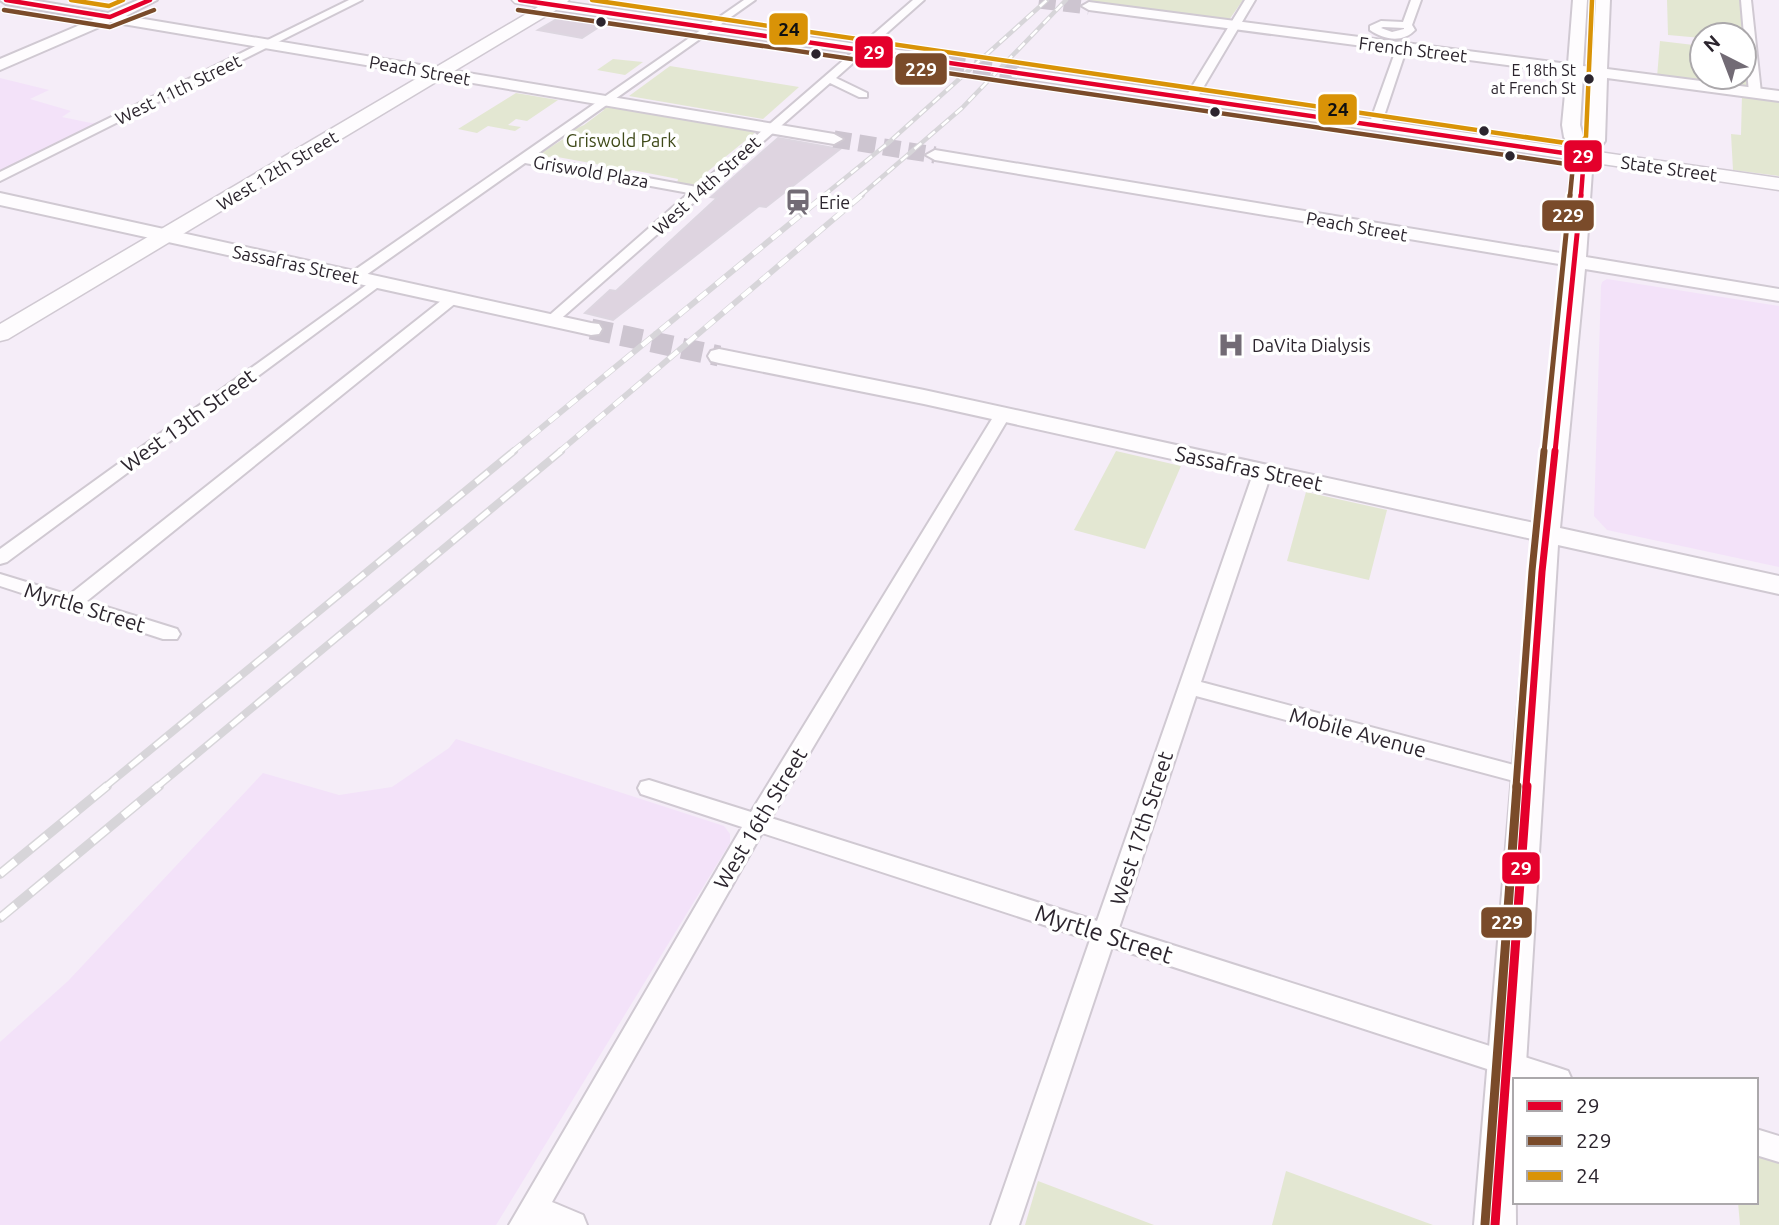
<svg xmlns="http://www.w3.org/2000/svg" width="1779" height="1225" viewBox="0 0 1779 1225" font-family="Ubuntu,sans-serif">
	<rect width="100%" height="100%" fill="#f5edf8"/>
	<path fill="#f3e2f9" d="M 0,78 L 49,90 L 30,99 L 71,111 L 62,117 L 91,123 L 102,122 L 0,173 Z
		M 1607,279 L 1779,306 L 1779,567 L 1607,530 L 1594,516 L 1601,286 L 1602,282 Z
		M 456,739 L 724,826 L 730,834 L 730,843 L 496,1225 L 0,1225 L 0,1042 L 68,981 L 263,773 L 339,795 L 392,787 L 449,748 Z"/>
	<path fill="#e3e7d2" d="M 1085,0 L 1243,0 L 1229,20 L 1092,4 L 1094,1 Z
		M 1667,0 L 1741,0 L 1743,35 L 1702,35 L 1702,38 L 1668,35 Z
		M 1660,41 L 1702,46 L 1702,77 L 1744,77 L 1744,52 L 1746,52 L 1749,89 L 1657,77 Z
		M 613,59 L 643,62 L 625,75 L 597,70 Z
		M 670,66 L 799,87 L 763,119 L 629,96 Z
		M 516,93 L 558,100 L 527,121 L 516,119 L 508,125 L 521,127 L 515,131 L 488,126 L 477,133 L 458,129 Z
		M 1742,94 L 1779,99 L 1779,176 L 1733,170 L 1731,134 L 1741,135 Z
		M 605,106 L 755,130 L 757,131 L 707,172 L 707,177 L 694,186 L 677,183 L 678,179 L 632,170 L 624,174 L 599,169 L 601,165 L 552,156 L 544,159 L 535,157 L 568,136 L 568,132 L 584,125 L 604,110 L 600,108 Z
		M 1116,451 L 1181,466 L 1145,549 L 1074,530 Z
		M 1306,492 L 1387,510 L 1369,580 L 1287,561 Z
		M 1756,1155 L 1779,1163 L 1779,1225 L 1740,1225 L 1738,1202 L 1756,1202 Z
		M 1286,1171 L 1433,1225 L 1272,1225 Z
		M 1038,1181 L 1154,1225 L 1025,1225 Z"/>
	<path fill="#ded4e0" stroke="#ddd6e0" stroke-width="2" d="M 562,16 L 605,23 L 582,38 L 538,30 Z
		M 778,138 L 840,149 L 766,207 L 759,206 L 613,320 L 585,313 L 610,290 L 616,291 L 717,198 L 711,197 Z"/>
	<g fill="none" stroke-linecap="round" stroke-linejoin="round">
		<path stroke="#cdc5d0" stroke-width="17" stroke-dasharray="17 8" stroke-linecap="butt" d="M 1039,0 L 1089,6
			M 834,139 L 935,155"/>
		<path stroke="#cdc5d0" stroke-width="21" stroke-dasharray="21 10" stroke-linecap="butt" d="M 591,329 L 719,356"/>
		<path stroke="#cdc5d0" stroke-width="18" stroke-dasharray="18 9" stroke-linecap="butt" d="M 947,62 L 1018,73"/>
		<g stroke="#d0c9d2" stroke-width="4">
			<path id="street" d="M 349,0 L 362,0 L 0,181 L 0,172 Z
				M 744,0 L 755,0 L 533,157 L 697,187 L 913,0 L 924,0 L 836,78 L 867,93 L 867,97 L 859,97 L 830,83 L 556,323 L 546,323 L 544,320 L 689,193 L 525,163 L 359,280 L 349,280 L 349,274 Z
				M 1245,0 L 1255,0 L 1197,98 L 1187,100 L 1185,98 Z
				M 1411,0 L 1421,0 L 1412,25 L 1415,30 C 1403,43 1384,40 1370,30 L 1370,26 L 1381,21 L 1403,22 ZM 1383,27 L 1404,28 L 1404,29 L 1392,32 L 1381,28 Z
				M 1741,0 L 1751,0 L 1761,93 L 1755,96 L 1749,93 Z
				M 1402,44 L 1407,47 L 1381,125 L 1371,127 L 1369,125 L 1397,47 Z
				M 376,278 L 381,279 L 381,285 L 7,562 L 0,564 L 0,549 Z
				M 452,295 L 459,299 L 457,302 L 87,601 L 177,629 L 180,634 L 177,639 L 163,639 L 0,586 L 0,574 L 69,595 L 447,296 Z
				M 1003,409 L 1011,414 L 771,818 L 1097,921 L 1254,471 L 1263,466 L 1269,467 L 1272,471 L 1201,682 L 1529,769 L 1537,771 L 1540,777 L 1537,783 L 1529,785 L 1196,696 L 1119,928 L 1559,1068 L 1568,1071 L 1572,1080 L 1521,1080 L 1112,947 L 1019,1225 L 991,1225 L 1090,940 L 762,833 L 552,1202 L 583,1215 L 587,1225 L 509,1225 L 742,827 L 641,794 L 638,788 L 641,782 L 649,780 L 751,812 L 995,414 Z
				M 1756,1129 L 1779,1136 L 1779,1162 L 1756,1155 Z"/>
		</g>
		<g stroke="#d0c9d2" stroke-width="4">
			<path id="secondary" d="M 0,0 L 32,0 L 108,13 L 138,0 L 157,0 L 126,16 L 834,134 L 843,139 L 834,144 L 111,22 L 0,70 L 0,59 L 94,19 L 6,4 Z
				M 1573,0 L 1587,0 L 1583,66 L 1592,67 L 1596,0 L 1610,0 L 1607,69 L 1779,91 L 1779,101 L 1607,78 L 1605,141 L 1593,157 L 1586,257 L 1779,289 L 1779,301 L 1585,269 L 1560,528 L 1779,576 L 1779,594 L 1558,545 L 1525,1080 L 1515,1080 L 1516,1225 L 1474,1225 L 1532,539 L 924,404 L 719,363 L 711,361 L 708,356 L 711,351 L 719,349 L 924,390 L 1534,523 L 1565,265 L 935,160 L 926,155 L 935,150 L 1566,254 L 1575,156 L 1564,137 L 1562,125 L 1567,73 L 1089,10 L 1082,6 L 1089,2 L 1568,64 ZM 1583,75 L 1591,76 L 1585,143 L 1580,125 Z
				M 0,193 L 591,323 L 599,324 L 602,329 L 599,334 L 591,335 L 0,205 Z"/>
		</g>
		<g stroke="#d0c9d2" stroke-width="3">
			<path id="primary" d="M 512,0 L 569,0 L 567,2 L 947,57 L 955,62 L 947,67 L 556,10 L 8,339 L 0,341 L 0,324 L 538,7 L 515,3 Z
				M 1018,68 L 1779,178 L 1779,190 L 1012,77 L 1010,73 Z"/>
		</g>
		<use href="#street" fill="#fefcfe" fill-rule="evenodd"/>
		<use href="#secondary" fill="#fefcfe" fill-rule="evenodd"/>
		<use href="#primary" fill="#fefcfe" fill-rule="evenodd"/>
		<g stroke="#d7d5d9" stroke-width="4.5">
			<path id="rail-far3" d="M 823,196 L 887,144 L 1047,0
				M 860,196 L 962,108 L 1066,0"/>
		</g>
		<g stroke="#d7d5d9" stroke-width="6">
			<path id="rail-far2" d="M 512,452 L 825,195
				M 559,452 L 862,195"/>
		</g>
		<g stroke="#d7d5d9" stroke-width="8">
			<path id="rail-far1" d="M 105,787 L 514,451
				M 157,787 L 561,451"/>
		</g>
		<g stroke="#d7d5d9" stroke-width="10">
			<path id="rail" d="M 0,874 L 107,786
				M 0,918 L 159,786"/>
		</g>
		<use href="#rail-far3" stroke="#fff" stroke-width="2.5" stroke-dasharray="9" stroke-linecap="butt"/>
		<use href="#rail-far2" stroke="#fff" stroke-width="4.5" stroke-dasharray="12" stroke-linecap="butt"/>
		<use href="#rail-far1" stroke="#fff" stroke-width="5" stroke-dasharray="16" stroke-linecap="butt"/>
		<use href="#rail" stroke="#fff" stroke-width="7" stroke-dasharray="20" stroke-linecap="butt"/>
		<g stroke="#fff" stroke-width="7">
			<path id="bus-1-far3" d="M 6,0 L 110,17 L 150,0
				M 520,0 L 1584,156 L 1581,196"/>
		</g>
		<g stroke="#fff" stroke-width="10">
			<path id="bus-1-far2" d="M 1555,452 L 1581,195"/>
		</g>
		<g stroke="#fff" stroke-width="12">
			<path id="bus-1-far1" d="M 1526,787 L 1542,572 L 1555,451"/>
		</g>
		<g stroke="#fff" stroke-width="14">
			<path id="bus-1" d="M 1495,1225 L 1527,786"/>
		</g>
		<g stroke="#fff" stroke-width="7">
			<path id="bus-2-far3" d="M 4,10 L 110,27 L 154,10
				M 518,10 L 1573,165 L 1570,196"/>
		</g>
		<g stroke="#fff" stroke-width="10">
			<path id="bus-2-far2" d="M 1544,452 L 1570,195"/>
		</g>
		<g stroke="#fff" stroke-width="12">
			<path id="bus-2-far1" d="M 1516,787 L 1532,571 L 1544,451"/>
		</g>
		<g stroke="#fff" stroke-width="14">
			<path id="bus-2" d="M 1485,1224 L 1517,786"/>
		</g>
		<g stroke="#fff" stroke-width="7">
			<path id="bus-3" d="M 71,0 L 109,6 L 123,0
				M 592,0 L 1586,146
				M 1576,149 L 1586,137 L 1592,0"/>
		</g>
		<use href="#bus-1-far3" stroke="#e4002b" stroke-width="4.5"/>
		<use href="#bus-1-far2" stroke="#e4002b" stroke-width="5"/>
		<use href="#bus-1-far1" stroke="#e4002b" stroke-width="7"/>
		<use href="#bus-1" stroke="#e4002b" stroke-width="9"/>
		<use href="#bus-2-far3" stroke="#7a4b2a" stroke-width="4.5"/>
		<use href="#bus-2-far2" stroke="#7a4b2a" stroke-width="5"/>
		<use href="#bus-2-far1" stroke="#7a4b2a" stroke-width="7"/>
		<use href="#bus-2" stroke="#7a4b2a" stroke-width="9"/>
		<use href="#bus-3" stroke="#d99307" stroke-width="4.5"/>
	</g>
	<defs>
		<g id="station-bare" transform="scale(2.1)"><path d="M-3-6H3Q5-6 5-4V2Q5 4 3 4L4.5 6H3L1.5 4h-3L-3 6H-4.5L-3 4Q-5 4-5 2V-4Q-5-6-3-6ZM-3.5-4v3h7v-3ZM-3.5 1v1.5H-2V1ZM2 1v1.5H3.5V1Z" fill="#726b75" stroke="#fff" stroke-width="2.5" paint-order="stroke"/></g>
		<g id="hospital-bare" transform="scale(2.1)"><path d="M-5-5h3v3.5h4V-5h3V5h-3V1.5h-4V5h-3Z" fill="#726b75" stroke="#fff" stroke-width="2.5" paint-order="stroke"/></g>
	</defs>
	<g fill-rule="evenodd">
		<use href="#station-bare" x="798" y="202"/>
		<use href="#hospital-bare" x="1231" y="345"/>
	</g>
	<g fill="#2c252e" stroke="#fff" stroke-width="2.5">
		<circle cx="601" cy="22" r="6"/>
		<circle cx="816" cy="54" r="6"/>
		<circle cx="1589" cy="79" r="6"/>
		<circle cx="1215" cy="112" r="6"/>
		<circle cx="1484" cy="131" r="6"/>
		<circle cx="1510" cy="156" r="6"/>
	</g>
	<g text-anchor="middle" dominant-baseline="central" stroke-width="7" stroke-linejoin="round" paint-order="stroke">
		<g font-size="16" fill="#2c252e" stroke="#fff" text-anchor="end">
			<text x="1576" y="70">E 18th St<tspan x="1576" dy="18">at French St</tspan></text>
		</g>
		<g font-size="18" fill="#2c252e" stroke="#fff">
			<text transform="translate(1413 49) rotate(7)">French Street</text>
			<text transform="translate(420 70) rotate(10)">Peach Street</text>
			<text transform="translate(178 89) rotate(-26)">West 11th Street</text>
			<text transform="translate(1669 168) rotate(8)">State Street</text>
			<text transform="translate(277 170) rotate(-31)">West 12th Street</text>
			<text transform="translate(591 171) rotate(10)">Griswold Plaza</text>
			<text transform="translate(706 185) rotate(-42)">West 14th Street</text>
			<text transform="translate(1357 226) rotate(10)">Peach Street</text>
			<text transform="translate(296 264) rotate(12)">Sassafras Street</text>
		</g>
		<g font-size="18" fill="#3f4a19" stroke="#fff">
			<text x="621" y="140">Griswold Park</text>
		</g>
		<g font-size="18" fill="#2c252e" stroke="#fff" text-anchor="start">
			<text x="819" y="202">Erie</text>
			<text x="1252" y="345">DaVita Dialysis</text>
		</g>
		<g font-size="21" fill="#2c252e" stroke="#fff">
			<text transform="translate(188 420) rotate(-36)">West 13th Street</text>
			<text transform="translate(1249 468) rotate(12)">Sassafras Street</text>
			<text transform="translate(85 607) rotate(17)">Myrtle Street</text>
			<text transform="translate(1358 732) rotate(15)">Mobile Avenue</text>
			<text transform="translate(760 818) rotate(-59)">West 16th Street</text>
			<text transform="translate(1141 828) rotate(-72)">West 17th Street</text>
		</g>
		<g font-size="24" fill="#2c252e" stroke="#fff">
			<text transform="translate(1104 934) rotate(18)">Myrtle Street</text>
		</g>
	</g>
	<g stroke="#fff" stroke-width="2.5">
		<rect x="768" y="12" width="41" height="34" rx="7" fill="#d99307"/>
		<rect x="854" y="35" width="40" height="34" rx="7" fill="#e4002b"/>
		<rect x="894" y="52" width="54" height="34" rx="7" fill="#7a4b2a"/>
		<rect x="1317" y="93" width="41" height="33" rx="7" fill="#d99307"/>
		<rect x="1563" y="139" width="40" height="34" rx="7" fill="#e4002b"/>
		<rect x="1541" y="199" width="54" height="33" rx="7" fill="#7a4b2a"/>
		<rect x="1501" y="851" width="40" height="34" rx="7" fill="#e4002b"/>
		<rect x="1480" y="906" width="53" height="33" rx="7" fill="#7a4b2a"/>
	</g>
	<g font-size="19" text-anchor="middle" font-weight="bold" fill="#fff">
		<text x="874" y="59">29</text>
		<text x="921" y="76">229</text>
		<text x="1583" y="163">29</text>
		<text x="1568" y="222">229</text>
		<text x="1521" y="875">29</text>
		<text x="1507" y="929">229</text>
	</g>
	<g font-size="19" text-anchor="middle" font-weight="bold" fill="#111">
		<text x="789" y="36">24</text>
		<text x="1338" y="116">24</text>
	</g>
	<rect x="1513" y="1078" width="245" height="126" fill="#ffffff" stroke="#aba8ab" stroke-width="2"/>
	<rect x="1527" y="1101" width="35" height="10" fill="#e4002b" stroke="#aba8ab" stroke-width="2"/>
	<text x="1576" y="1113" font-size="21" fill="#2c252e">29</text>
	<rect x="1527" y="1136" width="35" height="10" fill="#7a4b2a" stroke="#aba8ab" stroke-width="2"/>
	<text x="1576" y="1148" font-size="21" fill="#2c252e">229</text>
	<rect x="1527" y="1171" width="35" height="10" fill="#d99307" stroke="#aba8ab" stroke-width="2"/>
	<text x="1576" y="1183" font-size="21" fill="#2c252e">24</text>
	<g transform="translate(1723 56) rotate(318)"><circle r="33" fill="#ffffff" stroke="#aba8ab" stroke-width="2"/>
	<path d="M0-5L12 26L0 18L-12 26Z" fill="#726b75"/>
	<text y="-10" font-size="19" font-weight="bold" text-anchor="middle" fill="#2c252e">N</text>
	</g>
</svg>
